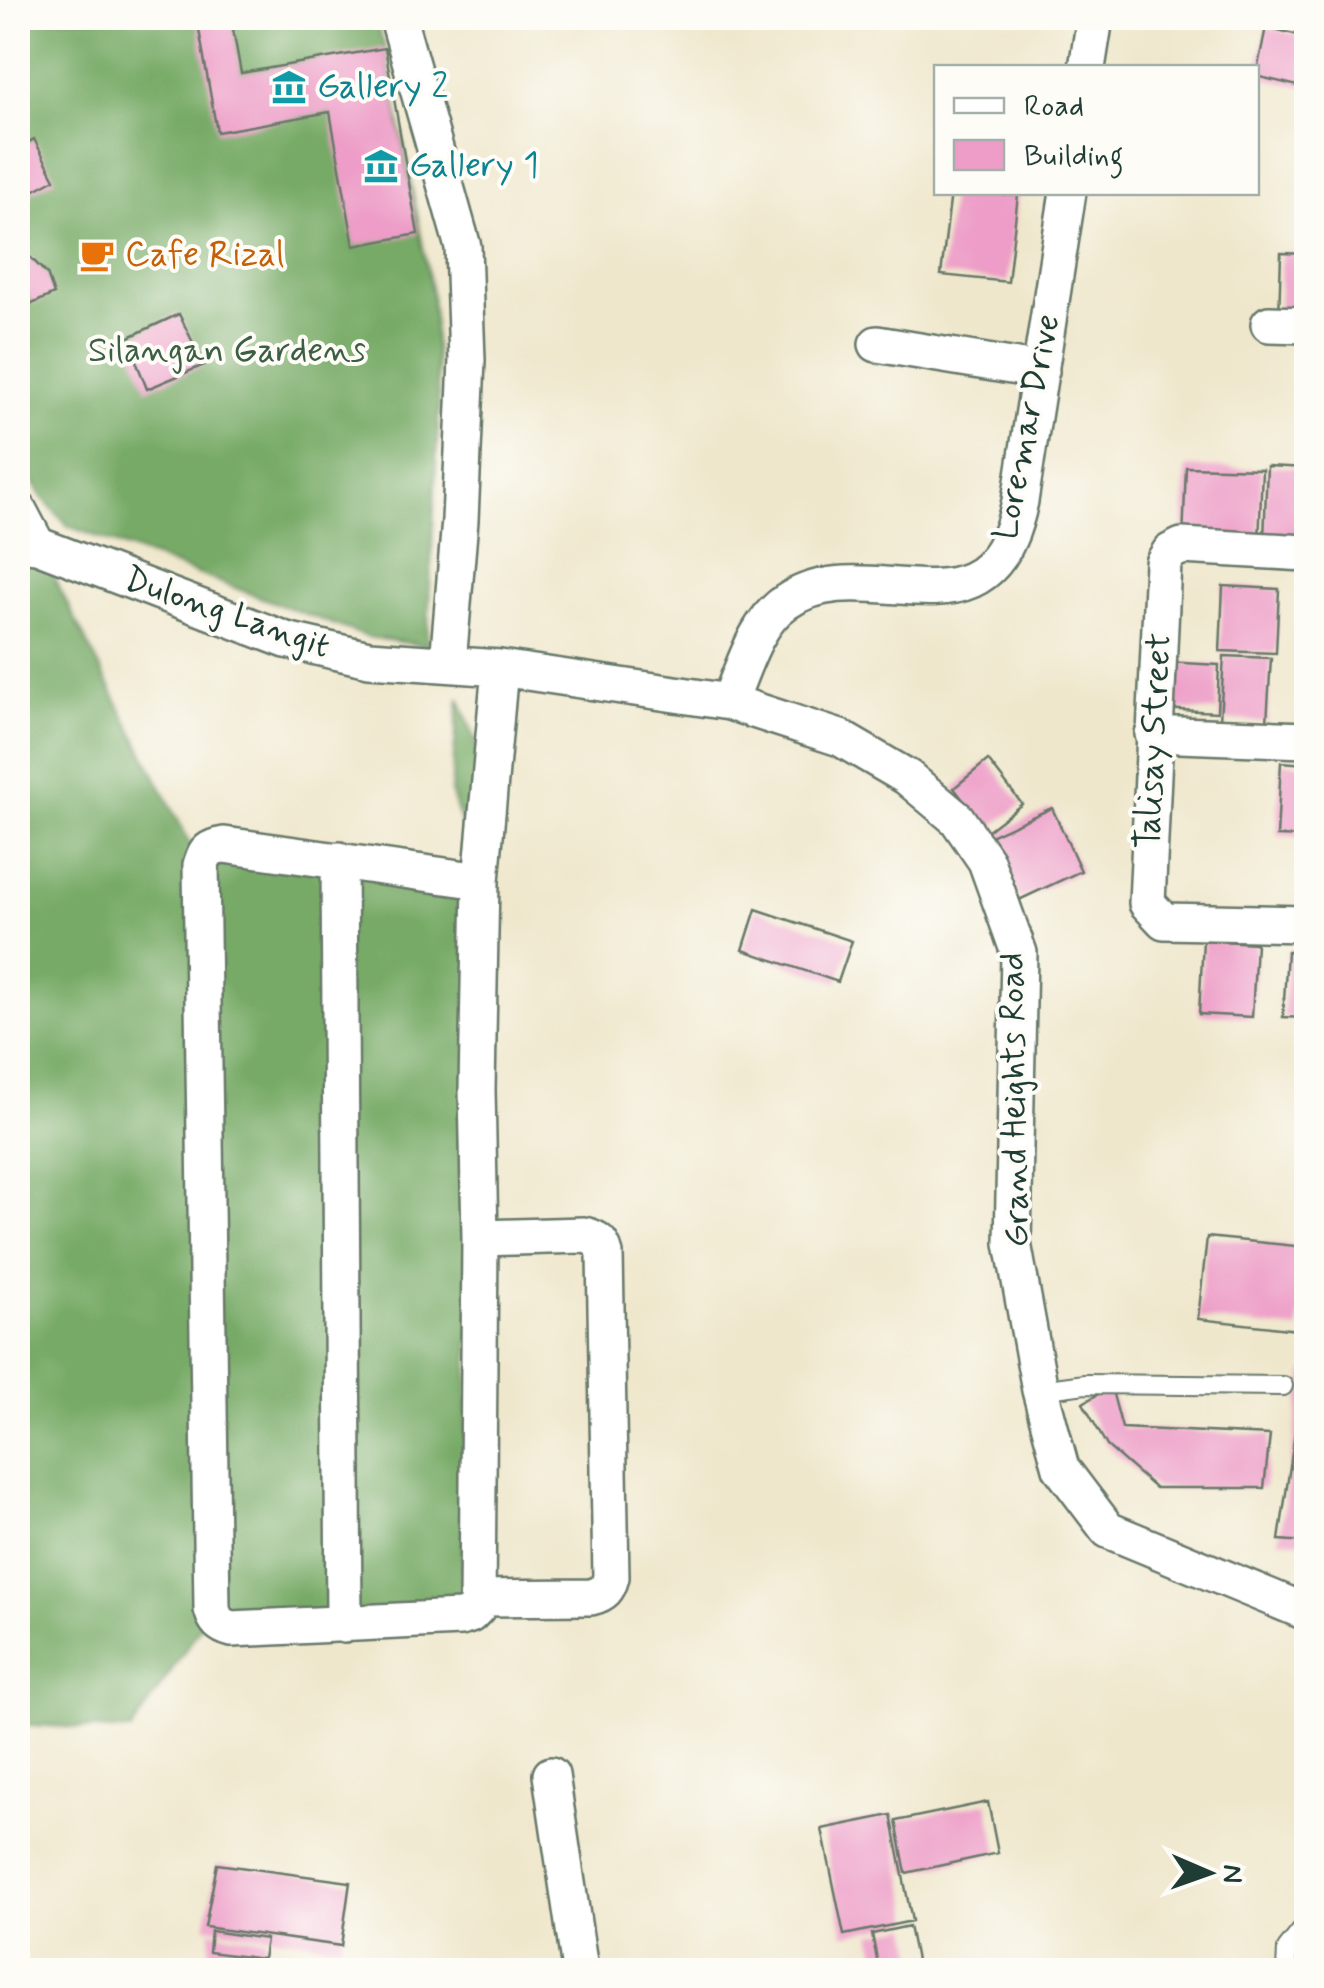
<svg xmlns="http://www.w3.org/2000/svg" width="1324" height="1988" viewBox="0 0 1324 1988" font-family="Mynerve,sans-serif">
	<rect width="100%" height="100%" fill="#fdfcf7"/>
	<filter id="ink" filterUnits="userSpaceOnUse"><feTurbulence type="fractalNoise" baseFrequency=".01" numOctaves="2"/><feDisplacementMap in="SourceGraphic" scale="20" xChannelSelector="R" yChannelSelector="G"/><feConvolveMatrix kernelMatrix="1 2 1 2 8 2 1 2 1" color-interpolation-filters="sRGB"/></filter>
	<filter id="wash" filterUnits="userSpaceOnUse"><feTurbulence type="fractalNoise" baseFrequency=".0048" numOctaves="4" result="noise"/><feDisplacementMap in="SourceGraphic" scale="40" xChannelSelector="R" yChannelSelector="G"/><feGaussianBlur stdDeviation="2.25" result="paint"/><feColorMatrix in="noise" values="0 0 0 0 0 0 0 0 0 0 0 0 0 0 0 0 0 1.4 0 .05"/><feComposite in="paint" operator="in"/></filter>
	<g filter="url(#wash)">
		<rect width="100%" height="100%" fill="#efe7cc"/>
		<path fill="#7a6" stroke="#4b744d" stroke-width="2.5" d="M 18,18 L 375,18 L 385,48 L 432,294 L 439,408 L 427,646 L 368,637 L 68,526 L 41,496 L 18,452 Z
			M 18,543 L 37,545 L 201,865 L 339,860 L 480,880 L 451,791 L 459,698 L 490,778 L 460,1618 L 212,1609 L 131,1731 L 18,1724 Z"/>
		<g id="blocks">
			<path fill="#ed9dc7" d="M 197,18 L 231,18 L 241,73 L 385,48 L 418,234 L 354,246 L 330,112 L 217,132 Z
				M 1266,27 L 1306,37 L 1306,88 L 1256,76 Z
				M 34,139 L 55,179 L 18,199 L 18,141 L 21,141 L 21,147 Z
				M 951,192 L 1018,195 L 1008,282 L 941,275 Z
				M 24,251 L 47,274 L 54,294 L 32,304 L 18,271 L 27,266 Z
				M 1281,253 L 1306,254 L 1306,320 L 1279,319 Z
				M 179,314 L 204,365 L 147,389 L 127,338 Z
				M 1267,466 L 1306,468 L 1306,541 L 1264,539 Z
				M 1186,467 L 1262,469 L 1259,544 L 1183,540 Z
				M 1223,586 L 1279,589 L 1276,653 L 1220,651 Z
				M 1224,656 L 1271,658 L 1267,722 L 1220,720 Z
				M 1165,662 L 1219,665 L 1217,712 L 1162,709 Z
				M 988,760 L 1022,804 L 987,831 L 954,788 Z
				M 1281,762 L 1306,764 L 1306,837 L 1277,836 Z
				M 1052,808 L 1081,871 L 1019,900 L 990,836 Z
				M 756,909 L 852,941 L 838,982 L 743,950 Z
				M 1203,940 L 1256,943 L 1252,1017 L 1199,1014 Z
				M 1287,951 L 1306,952 L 1306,1018 L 1283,1017 Z
				M 1207,1237 L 1306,1247 L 1298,1330 L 1198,1319 Z
				M 1304,1372 L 1306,1372 L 1306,1542 L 1279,1540 Z
				M 1111,1387 L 1122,1428 L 1270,1435 L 1264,1488 L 1155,1488 L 1107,1446 L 1083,1403 Z
				M 988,1802 L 998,1853 L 906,1873 L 896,1821 Z
				M 891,1815 L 912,1921 L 844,1935 L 822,1829 Z
				M 217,1864 L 350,1882 L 341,1946 L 205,1927 Z
				M 909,1926 L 918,1970 L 879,1970 L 872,1934 Z
				M 211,1931 L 266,1939 L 263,1959 L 209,1952 Z
				M 201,1961 L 266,1968 L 266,1970 L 200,1970 Z"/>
		</g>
	</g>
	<g filter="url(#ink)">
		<use href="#blocks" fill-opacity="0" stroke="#687869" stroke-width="2.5"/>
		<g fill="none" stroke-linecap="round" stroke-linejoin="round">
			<g stroke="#687869" stroke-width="22">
				<path id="service" d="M 1040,1390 L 1085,1384 L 1283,1386
					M 1286,1970 L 1287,1949 L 1306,1925"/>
			</g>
			<g stroke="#687869" stroke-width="40">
				<path id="minor" d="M 398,18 L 463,247 L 467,360 L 460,520 L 448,663
					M 1087,68 L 1095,18
					M 1269,324 L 1306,325
					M 877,344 L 1041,371
					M 18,509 L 37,545
					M 18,543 L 37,545 L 286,640 L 369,659 L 500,668 L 729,702 L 840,738 L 907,777 L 957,819 L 986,861 L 1019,953 L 1013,1243 L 1040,1390 L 1061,1468 L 1108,1530 L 1306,1612
					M 1306,553 L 1182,546 L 1170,552 L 1163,563 L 1147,903 L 1164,921 L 1306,924
					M 729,702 C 743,670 755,623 786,602 C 869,545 990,654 1020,501 L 1068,192
					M 1153,734 L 1306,740
					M 339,860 L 344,1625
					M 481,881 L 224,845 C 210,847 205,851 201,865 L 212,1609 C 215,1621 220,1626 232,1629 L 460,1618 L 470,1615 L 477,1608 L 480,1238 L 477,1089 L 481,881 L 500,668
					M 479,1598 L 591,1597 C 604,1594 608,1589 611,1577 L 605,1254 C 602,1242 597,1238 584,1235 L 480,1238
					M 551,1775 L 580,1970"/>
			</g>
			<use href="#service" stroke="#fff" stroke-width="18"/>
			<use href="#minor" stroke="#fff" stroke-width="35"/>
		</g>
	</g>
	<defs>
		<g id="museum-bare" transform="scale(2.7)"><path d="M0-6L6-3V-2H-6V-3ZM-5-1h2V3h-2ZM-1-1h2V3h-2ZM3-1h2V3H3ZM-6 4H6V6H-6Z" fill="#0f9aa8" stroke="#fdfcf7" stroke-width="2.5" paint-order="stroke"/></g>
		<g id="cafe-bare" transform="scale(2.7)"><path d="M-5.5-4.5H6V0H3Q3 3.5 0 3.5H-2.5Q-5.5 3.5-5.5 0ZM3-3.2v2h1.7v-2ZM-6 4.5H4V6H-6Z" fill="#e8710a" stroke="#fdfcf7" stroke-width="2.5" paint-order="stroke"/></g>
	</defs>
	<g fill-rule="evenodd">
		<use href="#museum-bare" x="289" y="87"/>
		<use href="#museum-bare" x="381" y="166"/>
		<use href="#cafe-bare" x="97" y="255"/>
	</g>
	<g text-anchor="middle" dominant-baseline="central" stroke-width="8" stroke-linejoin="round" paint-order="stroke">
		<g font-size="35" fill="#0d838f" stroke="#fdfcf7" text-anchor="start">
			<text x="317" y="87">Gallery 2</text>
			<text x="409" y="166">Gallery 1</text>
		</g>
		<g font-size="35" fill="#c56008" stroke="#fdfcf7" text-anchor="start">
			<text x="125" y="255">Cafe Rizal</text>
		</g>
		<g font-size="35" fill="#3c5f44" stroke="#fdfcf7">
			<text x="227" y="351">Silangan Gardens</text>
		</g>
		<g font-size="35" fill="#1f3d34" stroke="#fdfcf7">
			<text transform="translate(1027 427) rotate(-79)">Loremar Drive</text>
			<text transform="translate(227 613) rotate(19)">Dulong Langit</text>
			<text transform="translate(1154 741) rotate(-87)">Talisay Street</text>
			<text transform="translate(1015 1100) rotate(-91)">Grand Heights Road</text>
		</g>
	</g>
	<rect width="1324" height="1988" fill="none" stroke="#fdfcf7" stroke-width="60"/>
	<rect x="934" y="65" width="325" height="130" fill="#fdfcf7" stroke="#a4b0a9" stroke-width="2.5"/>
	<rect x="954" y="98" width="50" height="15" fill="#ffffff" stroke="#a4b0a9" stroke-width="2.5"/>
	<text x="1024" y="115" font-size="30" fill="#1f3d34">Road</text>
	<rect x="954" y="140" width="50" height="30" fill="#ed9dc7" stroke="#a4b0a9" stroke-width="2.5"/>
	<text x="1024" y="165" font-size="30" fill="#1f3d34">Building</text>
	<g transform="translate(1209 1873) rotate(92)" stroke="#fdfcf7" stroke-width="8" paint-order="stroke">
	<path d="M0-8L18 38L0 25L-18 38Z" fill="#1f3d34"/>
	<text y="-15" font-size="28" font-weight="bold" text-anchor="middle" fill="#1f3d34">N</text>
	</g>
</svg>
